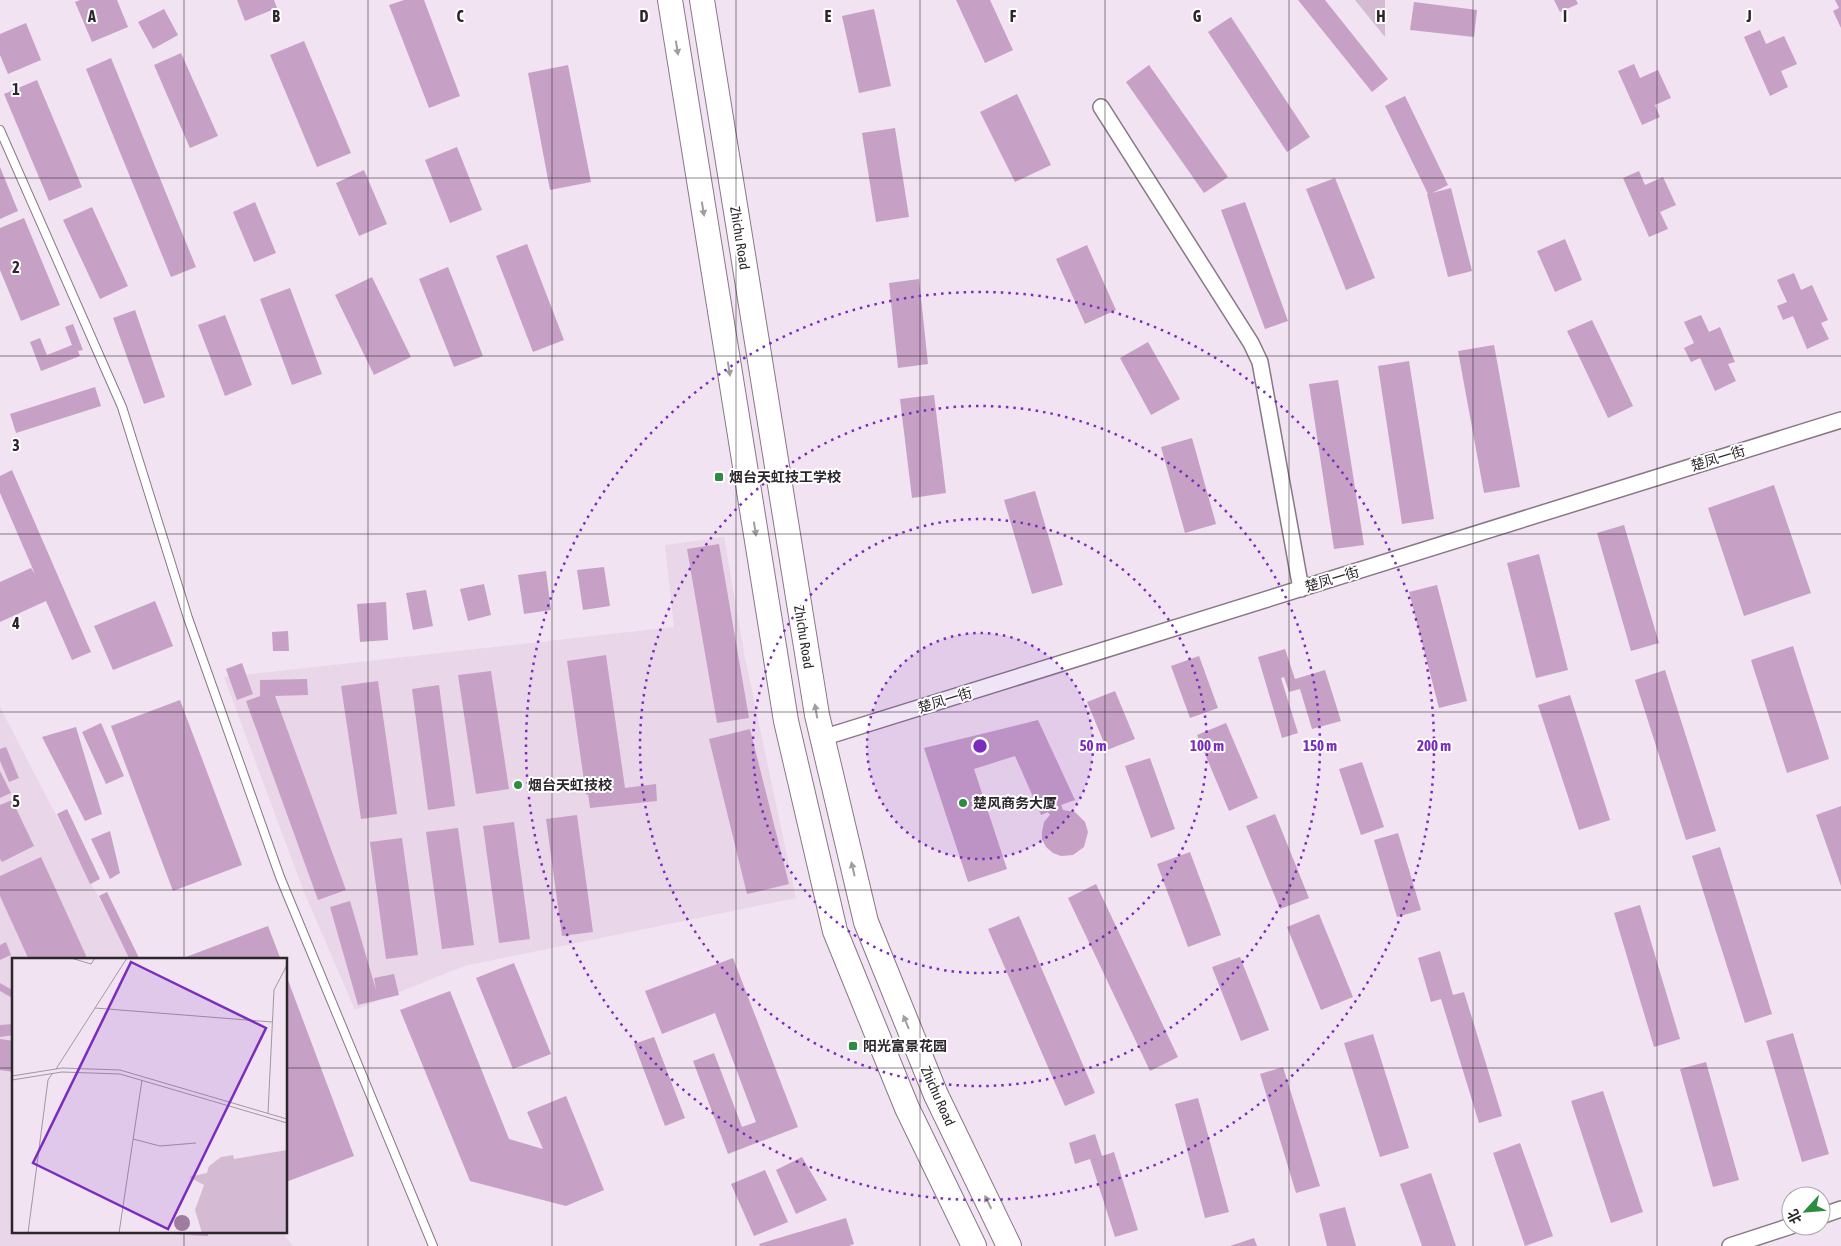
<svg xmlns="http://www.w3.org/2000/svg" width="1841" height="1246" viewBox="0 0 1841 1246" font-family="'Asap Condensed','Noto Sans SC',sans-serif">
	<rect width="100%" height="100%" fill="#f1e3f1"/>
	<path fill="#ead6e9" d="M 724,537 L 745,658 L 796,898 L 464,966 L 355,1010 L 304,892 L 224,677 L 674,627 L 665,545 Z
		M 0,707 L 131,960 L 14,960 L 14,1232 L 282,1232 L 293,1246 L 0,1246 Z"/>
	<path fill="#d4bbd3" d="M 1355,0 L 1385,0 L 1385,37 Z"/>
	<path fill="#c6a1c5" d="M 80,0 L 117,0 L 128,27 L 92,42 L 75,2 Z
		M 237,0 L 274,0 L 277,8 L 245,21 Z
		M 404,0 L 424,0 L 460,96 L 429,108 L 389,5 Z
		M 956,0 L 990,0 L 1013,50 L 985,63 Z
		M 1298,0 L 1325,0 L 1388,79 L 1372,92 Z
		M 1554,0 L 1576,0 L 1578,4 L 1560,12 Z
		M 1835,0 L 1841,0 L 1841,28 L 1833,11 L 1839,8 Z
		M 1414,2 L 1477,10 L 1474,37 L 1410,30 Z
		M 164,9 L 178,35 L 153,49 L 138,22 Z
		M 874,9 L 891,86 L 859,93 L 842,16 Z
		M 1231,17 L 1310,137 L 1287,152 L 1208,32 Z
		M 26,23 L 41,60 L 8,74 L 0,55 L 0,34 Z
		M 1760,30 L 1766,44 L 1784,36 L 1797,64 L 1781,71 L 1788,87 L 1770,96 L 1744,37 Z
		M 304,41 L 351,153 L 317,167 L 270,55 Z
		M 181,53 L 218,136 L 190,148 L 154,65 Z
		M 111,58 L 196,267 L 171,277 L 86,69 Z
		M 1634,64 L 1640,78 L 1658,70 L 1671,98 L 1655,105 L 1660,117 L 1642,125 L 1618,71 Z
		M 568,65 L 591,182 L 550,190 L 528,73 Z
		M 1149,65 L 1228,177 L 1204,193 L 1126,82 Z
		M 37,80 L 82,187 L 49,201 L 4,94 Z
		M 1017,94 L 1051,165 L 1015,182 L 980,112 Z
		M 1405,96 L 1448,185 L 1432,193 L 1451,188 L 1472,271 L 1448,277 L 1427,194 L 1428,194 L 1385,106 Z
		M 895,128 L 909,217 L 876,222 L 862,133 Z
		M 457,147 L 482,210 L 450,223 L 425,160 Z
		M 0,167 L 18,211 L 0,219 Z
		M 364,170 L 387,224 L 359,236 L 336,183 Z
		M 1639,171 L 1645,185 L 1663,177 L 1676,205 L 1660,212 L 1668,229 L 1649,237 L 1623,178 Z
		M 1335,178 L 1375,278 L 1346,290 L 1306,189 Z
		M 255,202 L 276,253 L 254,262 L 233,212 Z
		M 1245,202 L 1288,321 L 1265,329 L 1221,210 Z
		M 92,207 L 128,286 L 100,299 L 63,220 Z
		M 24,218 L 60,305 L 21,321 L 0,270 L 0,228 Z
		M 1565,239 L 1582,280 L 1555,292 L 1537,251 Z
		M 527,244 L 564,340 L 533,352 L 496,256 Z
		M 1087,245 L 1116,310 L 1085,324 L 1056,259 Z
		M 448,267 L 483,356 L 454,367 L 419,279 Z
		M 1794,273 L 1801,290 L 1812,285 L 1828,320 L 1821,323 L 1829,339 L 1807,349 L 1793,316 L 1783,320 L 1777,306 L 1787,302 L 1777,280 Z
		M 372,277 L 411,357 L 374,375 L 335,295 Z
		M 919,279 L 928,364 L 898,368 L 889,283 Z
		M 290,288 L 322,374 L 292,385 L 260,299 Z
		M 135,310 L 165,397 L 144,404 L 113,318 Z
		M 225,315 L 252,385 L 225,396 L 198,325 Z
		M 1701,315 L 1709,332 L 1720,327 L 1735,362 L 1728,364 L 1736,381 L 1715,391 L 1700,358 L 1691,362 L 1684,348 L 1694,343 L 1684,322 Z
		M 1592,320 L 1633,406 L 1608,418 L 1567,331 Z
		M 73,324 L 83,350 L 78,351 L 80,356 L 41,371 L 30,342 L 40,338 L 47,355 L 72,345 L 65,327 Z
		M 1148,342 L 1180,399 L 1151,415 L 1120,358 Z
		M 1494,345 L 1520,487 L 1484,493 L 1458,351 Z
		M 1409,361 L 1434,519 L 1402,524 L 1378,366 Z
		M 1338,380 L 1364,545 L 1334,549 L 1309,384 Z
		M 95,387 L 101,406 L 16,433 L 10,414 Z
		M 934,395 L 946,493 L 912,498 L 900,399 Z
		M 1192,438 L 1216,524 L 1185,533 L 1161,447 Z
		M 12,470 L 91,652 L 72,660 L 46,601 L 0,622 L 0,582 L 31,568 L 35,574 L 0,493 L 0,476 Z
		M 1774,485 L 1811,593 L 1744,616 L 1708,508 Z
		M 1035,491 L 1063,585 L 1032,594 L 1004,500 Z
		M 1624,525 L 1659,643 L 1631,651 L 1597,533 Z
		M 719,544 L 749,718 L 717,723 L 687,549 Z
		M 1539,554 L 1568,670 L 1536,678 L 1507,563 Z
		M 604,567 L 610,606 L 583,610 L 577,570 Z
		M 546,571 L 551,610 L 524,614 L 518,575 Z
		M 484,584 L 491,615 L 468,621 L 460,589 Z
		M 1437,585 L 1467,701 L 1439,708 L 1409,592 Z
		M 426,590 L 433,626 L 413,630 L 406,593 Z
		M 155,601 L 173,646 L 113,670 L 94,626 Z
		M 386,602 L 388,640 L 360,642 L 357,604 Z
		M 288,631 L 289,651 L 273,651 L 272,632 Z
		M 1793,646 L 1829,759 L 1787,773 L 1751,660 Z
		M 1285,649 L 1295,679 L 1325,670 L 1341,721 L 1312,729 L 1300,689 L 1289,692 L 1284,677 L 1281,678 L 1298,733 L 1282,738 L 1258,657 Z
		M 606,655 L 625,788 L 656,784 L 657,801 L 590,808 L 588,794 L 586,795 L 567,661 Z
		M 1199,656 L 1218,708 L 1190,718 L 1171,666 Z
		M 242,663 L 253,694 L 237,700 L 226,669 Z
		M 1665,670 L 1716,831 L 1686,840 L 1635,680 Z
		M 491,671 L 509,789 L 476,794 L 458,675 Z
		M 307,679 L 308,695 L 275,696 L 346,890 L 318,900 L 246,701 L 260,696 L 260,680 Z
		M 378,681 L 397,814 L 361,819 L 341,686 Z
		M 439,685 L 455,806 L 428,810 L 412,689 Z
		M 1115,691 L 1135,739 L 1107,750 L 1087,702 Z
		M 1570,695 L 1610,820 L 1579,830 L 1538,705 Z
		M 180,700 L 242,865 L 173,891 L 111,726 Z
		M 1038,720 L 1075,800 L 1061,805 L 1063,810 L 1075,812 L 1085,822 L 1088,832 L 1084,847 L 1073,855 L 1061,856 L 1053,853 L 1046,847 L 1042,839 L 1042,832 L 1044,822 L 1050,815 L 1048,812 L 1041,815 L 1015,756 L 974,769 L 1007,869 L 968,882 L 924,748 Z
		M 101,723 L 124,776 L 106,784 L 82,732 Z
		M 1226,723 L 1258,798 L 1229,811 L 1197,735 Z
		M 76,727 L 102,814 L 85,821 L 42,737 Z
		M 750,729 L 789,884 L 747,894 L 709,739 Z
		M 6,747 L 19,778 L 9,782 L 0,761 L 0,749 Z
		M 1150,758 L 1175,829 L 1151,838 L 1125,766 Z
		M 1362,762 L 1384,827 L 1361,835 L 1339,769 Z
		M 0,771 L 11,793 L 0,798 Z
		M 12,800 L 34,846 L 2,862 L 0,859 L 0,805 Z
		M 1841,806 L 1841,886 L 1816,815 Z
		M 67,809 L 100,879 L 90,884 L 57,814 Z
		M 1275,814 L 1309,898 L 1280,909 L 1246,826 Z
		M 577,815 L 593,932 L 562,936 L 546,819 Z
		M 514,822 L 530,939 L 499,943 L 483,826 Z
		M 458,828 L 474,945 L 442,949 L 426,832 Z
		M 110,831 L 120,873 L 110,879 L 91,839 Z
		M 1398,833 L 1421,910 L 1397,917 L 1374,840 Z
		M 402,838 L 418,955 L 386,959 L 370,842 Z
		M 1720,847 L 1772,1014 L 1745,1023 L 1692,856 Z
		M 1190,852 L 1221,935 L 1188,947 L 1157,864 Z
		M 41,857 L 88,960 L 29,960 L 0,896 L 0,876 Z
		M 1096,884 L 1178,1057 L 1150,1071 L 1068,898 Z
		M 107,892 L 140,960 L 130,960 L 99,896 Z
		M 350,901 L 376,990 L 374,978 L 394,974 L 399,995 L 358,1005 L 330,907 Z
		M 1640,905 L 1680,1039 L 1654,1047 L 1614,913 Z
		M 1319,914 L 1353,997 L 1321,1010 L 1287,927 Z
		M 1019,916 L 1095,1093 L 1065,1106 L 988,929 Z
		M 268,926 L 281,960 L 178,960 Z
		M 6,942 L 11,955 L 0,960 L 0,945 Z
		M 1440,951 L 1453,995 L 1464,992 L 1502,1116 L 1479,1123 L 1441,999 L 1431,1002 L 1418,958 Z
		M 1240,957 L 1269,1030 L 1241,1041 L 1212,967 Z
		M 733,958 L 798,1127 L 728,1154 L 693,1061 L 714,1053 L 742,1127 L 756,1122 L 715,1013 L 662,1034 L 645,991 Z
		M 514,963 L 551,1054 L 513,1069 L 476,978 Z
		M 286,975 L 354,1156 L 286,1182 Z
		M 0,983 L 14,991 L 14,999 L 0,991 Z
		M 450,991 L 509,1139 L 543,1149 L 527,1112 L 566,1096 L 604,1190 L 566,1206 L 470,1181 L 400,1010 Z
		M 14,1024 L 14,1035 L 0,1037 L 0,1025 Z
		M 1793,1033 L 1829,1154 L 1802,1162 L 1766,1041 Z
		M 1373,1034 L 1409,1148 L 1380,1157 L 1344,1043 Z
		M 654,1037 L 685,1118 L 665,1126 L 634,1044 Z
		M 0,1039 L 14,1041 L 14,1072 L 0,1070 Z
		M 1706,1062 L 1739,1180 L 1713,1187 L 1680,1069 Z
		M 1283,1067 L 1320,1186 L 1296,1193 L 1260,1074 Z
		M 1603,1091 L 1643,1212 L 1611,1223 L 1571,1101 Z
		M 1198,1098 L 1229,1212 L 1205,1218 L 1175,1104 Z
		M 1095,1134 L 1102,1156 L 1114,1152 L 1138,1230 L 1115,1237 L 1090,1159 L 1075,1164 L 1069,1143 Z
		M 1520,1143 L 1553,1236 L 1525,1246 L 1493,1153 Z
		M 802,1157 L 827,1200 L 796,1214 L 776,1170 Z
		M 765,1170 L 788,1222 L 754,1236 L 731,1184 Z
		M 1431,1173 L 1456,1246 L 1422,1246 L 1400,1184 Z
		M 1345,1207 L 1356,1246 L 1327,1246 L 1319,1214 Z
		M 846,1218 L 854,1244 L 849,1246 L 760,1246 L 759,1244 Z
		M 170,1232 L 208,1232 L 208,1236 L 170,1234 Z
		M 1254,1238 L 1257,1246 L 1230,1246 Z"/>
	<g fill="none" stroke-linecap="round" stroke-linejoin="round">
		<g stroke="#867985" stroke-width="10">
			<path id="service" d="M 0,130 L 122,407 L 188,618 L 280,877 L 433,1246"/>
		</g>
		<g stroke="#867985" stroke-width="18">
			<path id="minor" d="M 1101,107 L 1251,343 L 1260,362 L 1301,589
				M 822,738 L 1841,420
				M 1821,1216 L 1841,1209
				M 1730,1246 L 1791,1226"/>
		</g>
		<g stroke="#867985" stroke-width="26">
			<path id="primary" d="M 670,0 L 786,721 L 835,931 L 907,1108 L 974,1246
				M 702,0 L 817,715 L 866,922 L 936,1095 L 1009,1246"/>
		</g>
		<use href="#service" stroke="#fff" stroke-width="8"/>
		<use href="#minor" stroke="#fff" stroke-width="15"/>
		<use href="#primary" stroke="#fff" stroke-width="24"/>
	</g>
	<defs><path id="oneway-solid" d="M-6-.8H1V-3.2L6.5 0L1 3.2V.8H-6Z" transform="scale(1.25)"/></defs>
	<g fill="#a09da0">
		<use href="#oneway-solid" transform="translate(677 48) rotate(81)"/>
		<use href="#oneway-solid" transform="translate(703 209) rotate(81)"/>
		<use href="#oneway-solid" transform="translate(729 369) rotate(81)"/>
		<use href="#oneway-solid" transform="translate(755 529) rotate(81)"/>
		<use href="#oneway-solid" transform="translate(816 711) rotate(-100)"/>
		<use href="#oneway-solid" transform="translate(853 869) rotate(-103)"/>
		<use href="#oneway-solid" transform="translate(906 1022) rotate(-112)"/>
		<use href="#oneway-solid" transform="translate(988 1202) rotate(-116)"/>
	</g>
	<path fill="none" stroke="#2b262b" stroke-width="1" stroke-opacity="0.55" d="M 184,0 L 184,960M 368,0 L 368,1246M 552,0 L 552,1246M 736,0 L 736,1246M 920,0 L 920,1246M 1105,0 L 1105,1246M 1289,0 L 1289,1246M 1473,0 L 1473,1246M 1657,0 L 1657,1246M 0,178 L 1841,178M 0,356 L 1841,356M 0,534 L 1841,534M 0,712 L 1841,712M 0,890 L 1841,890M 0,1068 L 14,1068M 286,1068 L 1841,1068M 184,1232 L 184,1246"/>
	<circle cx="980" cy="746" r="113" fill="#7b2cbf" fill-opacity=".12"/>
	<g fill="none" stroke="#7b2cbf" stroke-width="2.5" stroke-dasharray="2.5 5">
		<circle cx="980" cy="746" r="113"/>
		<circle cx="980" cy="746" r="227"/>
		<circle cx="980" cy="746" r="340"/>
		<circle cx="980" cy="746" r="454"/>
	</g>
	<g fill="#2c8d40" stroke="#fff" stroke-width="2">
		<rect x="714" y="472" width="10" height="10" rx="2.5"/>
		<circle cx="518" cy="785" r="5"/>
		<circle cx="963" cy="803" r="5"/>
		<rect x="848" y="1041" width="10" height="10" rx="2.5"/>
	</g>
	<g text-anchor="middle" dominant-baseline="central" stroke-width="4" stroke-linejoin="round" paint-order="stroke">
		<g font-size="14" fill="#2b262b" stroke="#fff">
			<text transform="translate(740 238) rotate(81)">Zhichu Road</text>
			<text transform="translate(1718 458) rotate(-17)">楚凤一街</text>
			<text transform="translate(1332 579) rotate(-17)">楚凤一街</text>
			<text transform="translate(804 637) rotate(81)">Zhichu Road</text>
			<text transform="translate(945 700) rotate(-17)">楚凤一街</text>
			<text transform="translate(938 1096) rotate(66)">Zhichu Road</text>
		</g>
		<g font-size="14" font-weight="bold" fill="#2b262b" stroke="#fff" text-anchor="start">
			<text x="729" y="477">烟台天虹技工学校</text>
			<text x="528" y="785">烟台天虹技校</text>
			<text x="973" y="803">楚风商务大厦</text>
			<text x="863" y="1046">阳光富景花园</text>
		</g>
	</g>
	<g transform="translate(12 958)">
		<rect width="275" height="275" fill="#f1e3f1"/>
		<path d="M 275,192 L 275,275 L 190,275 L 183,252 L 192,227 L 177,219 L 195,215 L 197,208 L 209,199 L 221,197 L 222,201 Z" fill="#d4bbd3"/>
		<path d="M162 265a8 8 0 1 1 16 0a8 8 0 1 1-16 0Z" fill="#a07d9f"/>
		<path fill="none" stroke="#a297a2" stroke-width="1" d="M 59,0 L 79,6 L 83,0M 83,50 L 260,64M 44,111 L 115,0M 0,118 L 50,110 L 108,112 L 275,161M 0,122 L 50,114 L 108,116 L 275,165M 256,155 L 262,32 L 275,7M 121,181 L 148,188 L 184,185M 16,275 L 36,122 L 40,116M 107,275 L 130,122"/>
		<path fill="#7b2cbf" fill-opacity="0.15" stroke="#7b2cbf" stroke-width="2.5" d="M 119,4 L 254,70 L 156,271 L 21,205 Z"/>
		<rect width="275" height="275" fill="none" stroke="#2b262b" stroke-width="2.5"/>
	</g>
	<g font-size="16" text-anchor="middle" font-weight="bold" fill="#2b262b" stroke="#fff" stroke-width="4" stroke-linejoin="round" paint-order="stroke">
		<text x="92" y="22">A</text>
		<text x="276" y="22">B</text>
		<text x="460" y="22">C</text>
		<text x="644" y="22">D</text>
		<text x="828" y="22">E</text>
		<text x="1013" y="22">F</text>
		<text x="1197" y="22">G</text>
		<text x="1381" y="22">H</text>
		<text x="1565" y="22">I</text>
		<text x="1749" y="22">J</text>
		<text x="16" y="95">1</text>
		<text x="16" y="273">2</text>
		<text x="16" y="451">3</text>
		<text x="16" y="629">4</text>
		<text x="16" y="807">5</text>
	</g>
	<circle cx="980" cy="746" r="8" fill="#7b2cbf" stroke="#fff" stroke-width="2.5"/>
	<g font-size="15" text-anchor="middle" font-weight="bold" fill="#7b2cbf" stroke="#fff" stroke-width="4" stroke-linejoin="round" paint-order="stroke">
		<text x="1093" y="751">50 m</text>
		<text x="1207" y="751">100 m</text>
		<text x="1320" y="751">150 m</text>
		<text x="1434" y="751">200 m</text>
	</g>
	<g transform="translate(1806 1211) rotate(244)"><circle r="24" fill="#ffffff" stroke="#aaa8aa"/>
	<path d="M0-4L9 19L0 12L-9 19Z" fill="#2c8d40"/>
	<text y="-8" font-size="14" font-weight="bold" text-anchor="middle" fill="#2b262b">北</text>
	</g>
</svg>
